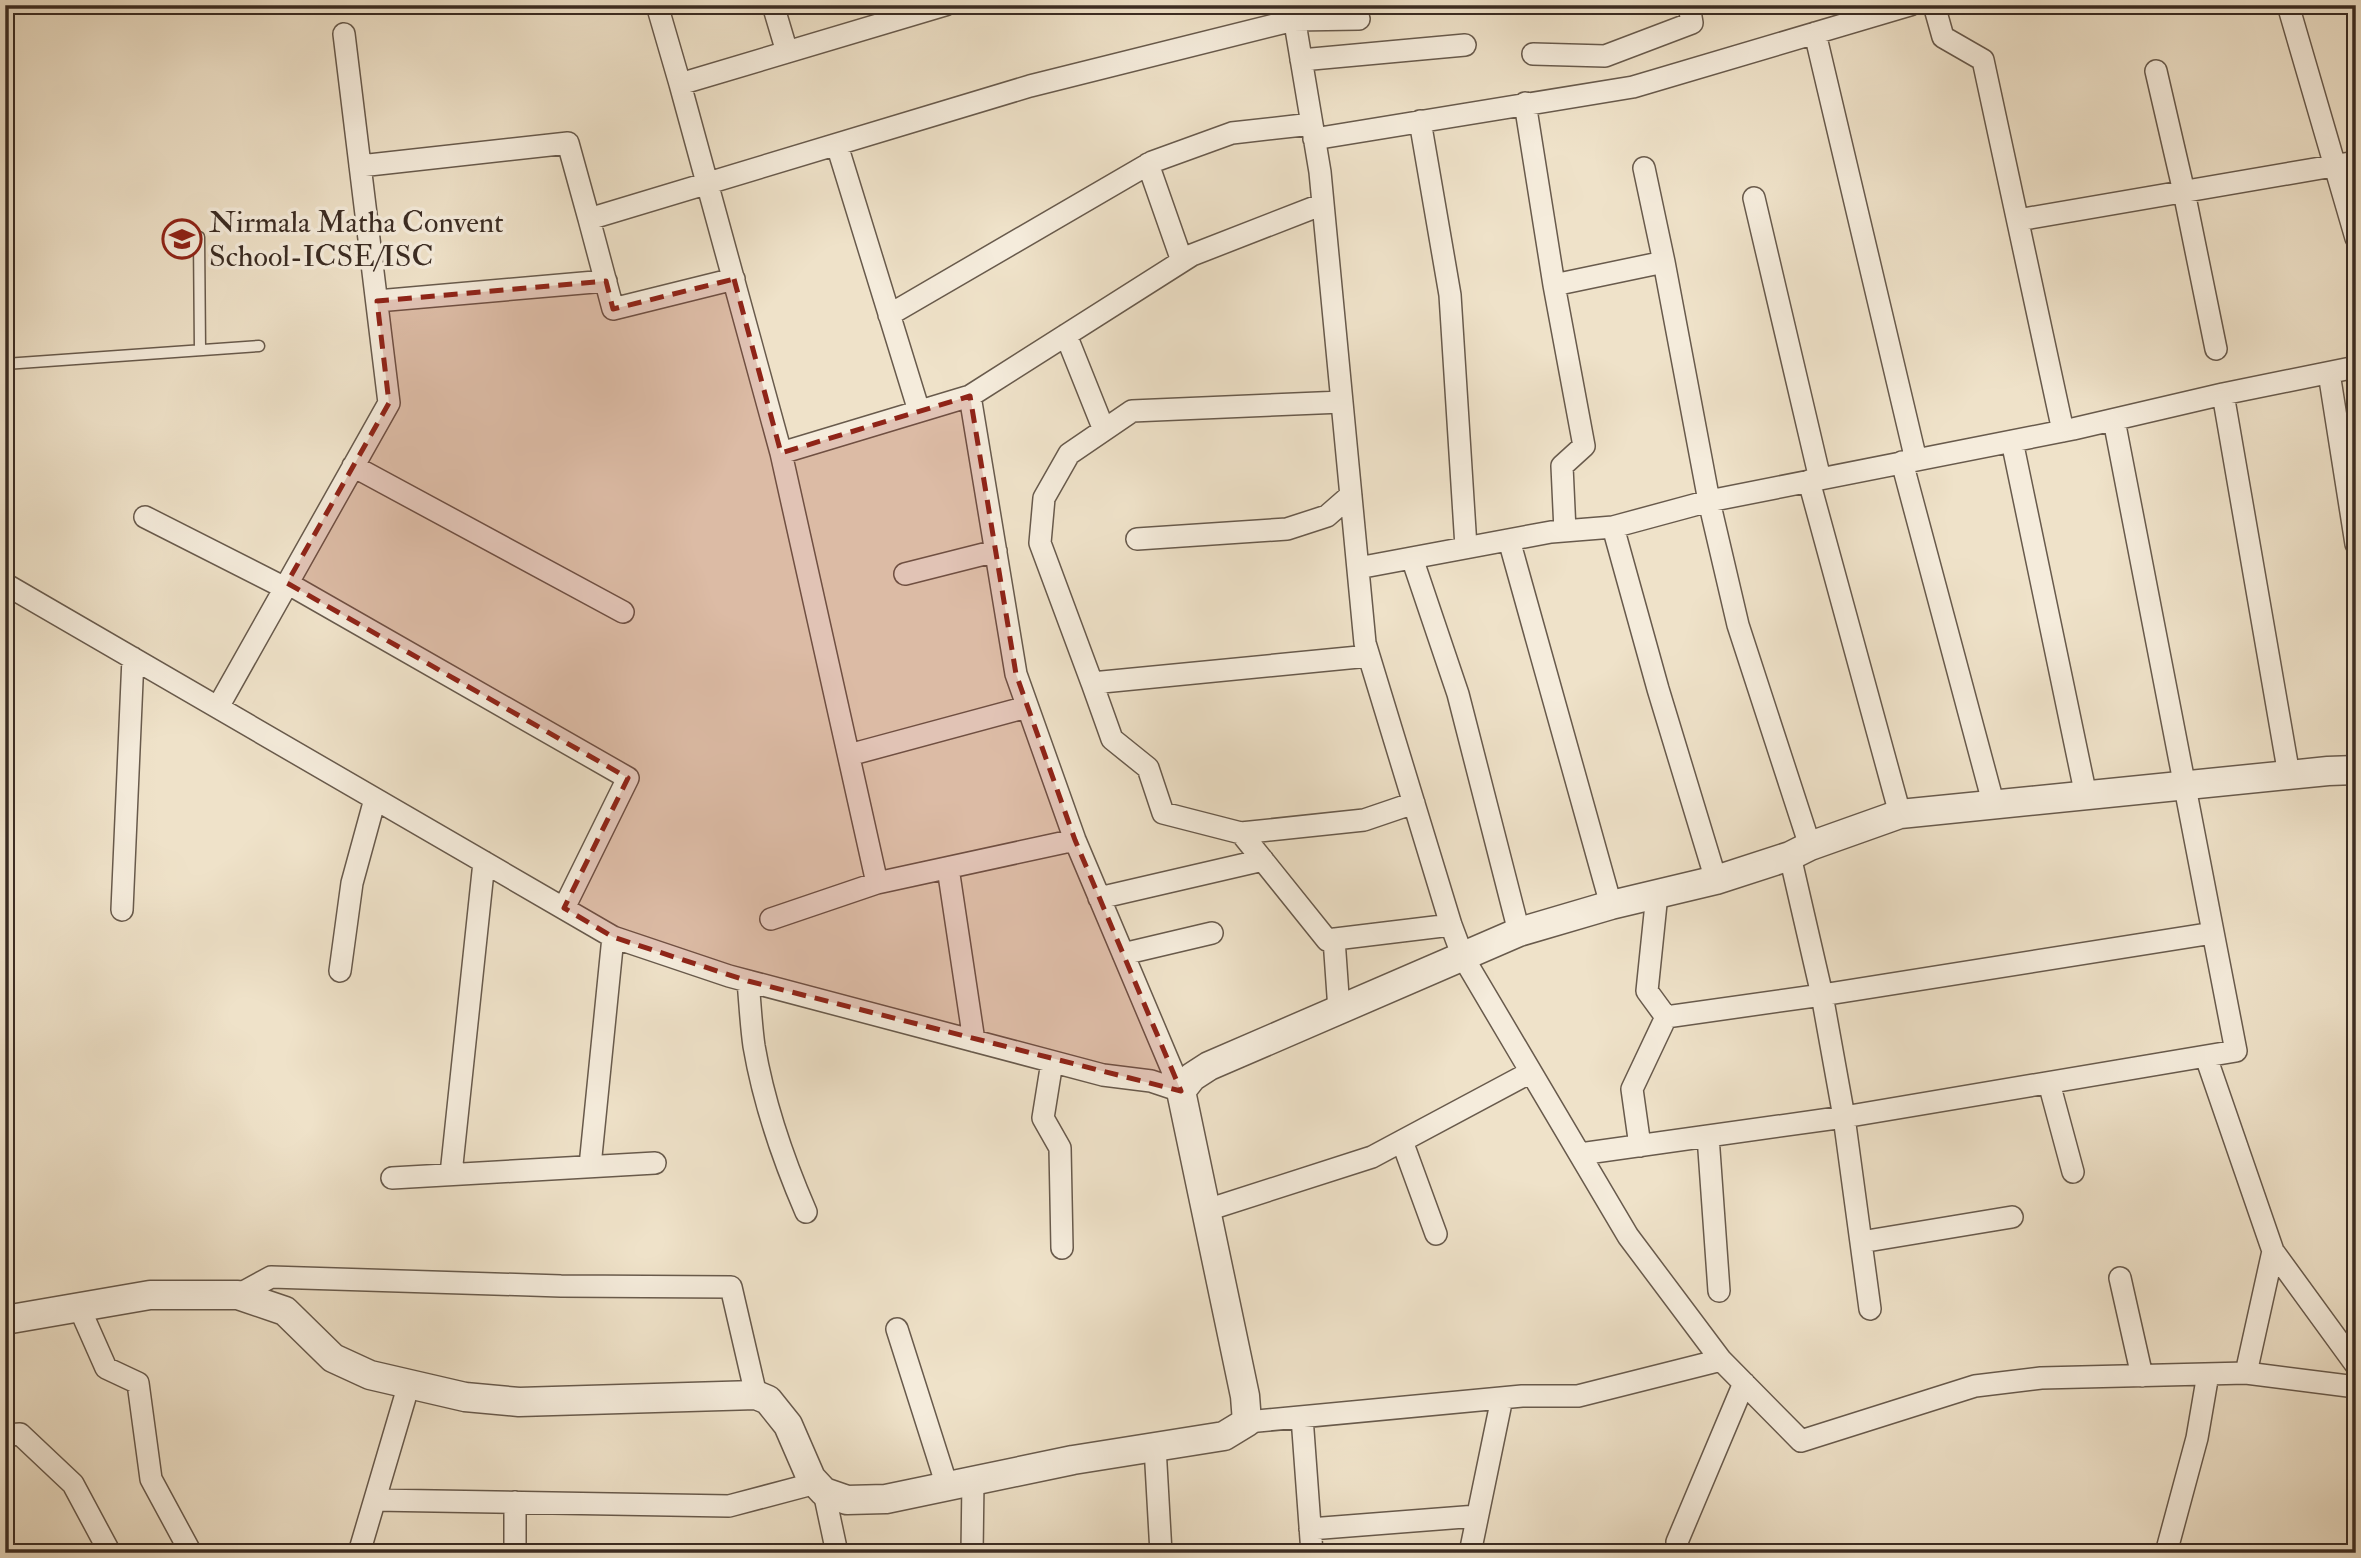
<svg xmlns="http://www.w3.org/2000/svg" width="2361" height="1558" viewBox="0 0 2361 1558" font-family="'IM FELL Double Pica',serif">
	<rect width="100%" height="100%" fill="#efe2c9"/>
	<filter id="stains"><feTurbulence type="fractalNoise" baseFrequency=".00286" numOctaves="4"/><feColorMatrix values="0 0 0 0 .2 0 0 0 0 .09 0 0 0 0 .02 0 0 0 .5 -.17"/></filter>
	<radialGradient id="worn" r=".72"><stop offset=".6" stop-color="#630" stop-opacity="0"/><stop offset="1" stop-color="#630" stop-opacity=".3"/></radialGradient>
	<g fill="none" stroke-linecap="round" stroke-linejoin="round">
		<g stroke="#685a4c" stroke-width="13">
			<path id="service" d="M 199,237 L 200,350
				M 5,364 L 259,346"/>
		</g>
		<g stroke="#685a4c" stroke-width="24">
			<path id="minor" d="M 657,5 L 680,84
				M 773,5 L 787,52
				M 945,5 L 680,84 L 781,453 L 877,883 L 1075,840
				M 1292,5 L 1320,172 L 1365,643 L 1451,925 L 1463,957 L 1628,1236 L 1721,1360
				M 1934,5 L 1943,37 L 1983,60 L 2063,431
				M 2288,5 L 2356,238
				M 1815,33 L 1916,460
				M 1533,54 L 1605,56 L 1692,23 L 1689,5
				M 1301,60 L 1465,45
				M 2156,71 L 2184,192 L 2216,349
				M 1525,103 L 1554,285 L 1664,262 L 1709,501 L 1738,625 L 1810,846
				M 1420,121 L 1450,295 L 1466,547
				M 1314,139 L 1633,87 L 1910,5
				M 837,145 L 919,411
				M 1148,164 L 1182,261
				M 360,166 L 568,143 L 589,219
				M 1644,168 L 1664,262
				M 1754,198 L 1820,479
				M 2018,220 L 2356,162
				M 734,279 L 613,309 L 589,219 L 1030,86 L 1294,20 L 1359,19
				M 1554,285 L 1584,446 L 1562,466 L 1565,531
				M 377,301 L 606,281
				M 889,315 L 1152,162 L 1232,133 L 1312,124
				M 1066,335 L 1104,430
				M 2329,373 L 2356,544
				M 2223,394 L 2289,775
				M 2012,441 L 2086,796
				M 781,453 L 970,396
				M 1902,462 L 1994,806
				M 353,466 L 623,612
				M 1809,481 L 1900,814
				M 145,517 L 285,588
				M 1613,527 L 1658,689 L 1716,880
				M 1137,539 L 1287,529 L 1327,516 L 1351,495
				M 1509,540 L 1611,905
				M 1412,558 L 1458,694 L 1519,932
				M 1358,568 L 1551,532 L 1613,527 L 1709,501 L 2073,429 L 2223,394 L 2356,367
				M 905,574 L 996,551
				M 287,583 L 628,778 L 564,908
				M 5,584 L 613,937 L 729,976 L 1103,1075 L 1151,1081 L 1181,1091
				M 1369,656 L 1092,683 L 1112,739 L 1148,768 L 1163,813 L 1241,833 L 1327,940 L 1451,925
				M 1092,683 L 1040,543 L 1044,498 L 1069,454 L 1132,411 L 1342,402
				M 218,707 L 389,403 L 344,34
				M 849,755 L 1027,707
				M 1241,833 L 1364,820 L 1414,803
				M 948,868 L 974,1041
				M 1099,898 L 1263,860
				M 122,910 L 133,658
				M 771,919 L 877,883
				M 1334,939 L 1339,1010
				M 1123,954 L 1212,933
				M 340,971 L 352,883 L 375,799
				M 748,981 C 750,1003 751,1025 754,1046 C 764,1104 783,1159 806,1212
				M 1666,1017 L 1822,995 L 1790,856
				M 2206,1057 L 2273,1251 L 2246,1373
				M 1052,1062 L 1043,1118 L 1060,1148 L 1062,1248
				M 2049,1083 L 2073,1172
				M 1181,1091 L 1075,840 L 1016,674 L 970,396 L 1192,255 L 1323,204
				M 1708,1136 L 1719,1291
				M 1402,1141 L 1436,1234
				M 1640,1146 L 1632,1089 L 1666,1017 L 1647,991 L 1657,894
				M 1580,1154 L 1844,1117 L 2236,1051 L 2114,420
				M 590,1166 L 613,937
				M 451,1174 L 484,862
				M 392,1178 L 655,1163
				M 1207,1210 L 1372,1157 L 1531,1072
				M 1861,1242 L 2012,1217
				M 2273,1251 L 2356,1365
				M 2120,1278 L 2142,1376
				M 238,1295 L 271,1277 L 561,1286 L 731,1287 L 756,1395
				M 79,1307 L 106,1368 L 138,1383 L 151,1479 L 191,1553
				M 1870,1309 L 1844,1117 L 1822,995 L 2213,933
				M 897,1329 L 947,1486
				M 1302,1417 L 1312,1553
				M 1247,1422 L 1522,1396 L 1578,1396 L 1721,1360 L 1801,1441 L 1975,1386 L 2041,1378 L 2246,1373 L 2356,1387
				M 5,1435 L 20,1434 L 73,1484 L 110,1553
				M 1155,1447 L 1161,1553
				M 824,1492 L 837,1553
				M 375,1500 L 729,1506 L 816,1483
				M 1310,1529 L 1477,1516
				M 359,1553 L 409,1384
				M 515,1553 L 515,1502
				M 972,1553 L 973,1481
				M 1470,1553 L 1502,1398
				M 1678,1553 L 1677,1542 L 1744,1383
				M 2166,1553 L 2197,1438 L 2208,1374"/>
		</g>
		<g stroke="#685a4c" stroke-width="31">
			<path id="tertiary" d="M 5,1320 L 150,1295 L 238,1295 L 285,1311 L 333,1358 L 370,1375 L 465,1397 L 519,1402 L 756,1395 L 768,1400 L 788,1425 L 811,1478 L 824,1492 L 847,1500 L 886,1499 L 1073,1460 L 1224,1436 L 1247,1422 L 1245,1396 L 1181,1091 L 1192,1077 L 1209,1066 L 1519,932 L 1611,905 L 1716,880 L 1790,856 L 1810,846 L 1900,814 L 2328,771 L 2356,770"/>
		</g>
		<use href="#service" stroke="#f5ecdc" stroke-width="10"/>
		<use href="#minor" stroke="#f5ecdc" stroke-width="21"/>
		<use href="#tertiary" stroke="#f5ecdc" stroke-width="28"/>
	</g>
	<path fill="#8f2418" fill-opacity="0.2" stroke="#8f2418" stroke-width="5" stroke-dasharray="14 9" stroke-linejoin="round" d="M 734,279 L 781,453 L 970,396 L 1016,674 L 1075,840 L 1181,1091 L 748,981 L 613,937 L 564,908 L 628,778 L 287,583 L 389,403 L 377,301 L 606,281 L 613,309 Z"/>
	<defs>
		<g id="school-ring" transform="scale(2.0125)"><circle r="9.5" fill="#f5ecdc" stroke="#8f2418" stroke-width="1.5"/><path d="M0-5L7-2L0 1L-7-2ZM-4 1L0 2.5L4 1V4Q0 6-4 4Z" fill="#8f2418"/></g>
	</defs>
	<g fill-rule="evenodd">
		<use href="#school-ring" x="182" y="239"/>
	</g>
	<g text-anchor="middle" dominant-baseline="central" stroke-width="7" stroke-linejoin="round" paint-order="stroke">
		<g font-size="30" fill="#3b2c23" stroke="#f5ecdc" text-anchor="start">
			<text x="209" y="222">Nirmala Matha Convent<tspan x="209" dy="34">School-ICSE/ISC</tspan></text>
		</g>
	</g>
	<rect width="2361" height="1558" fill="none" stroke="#efe2c9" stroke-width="28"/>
	<rect x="7" y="7" width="2347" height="1544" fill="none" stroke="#3b2c23" stroke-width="3.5"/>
	<rect x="14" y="14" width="2333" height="1530" fill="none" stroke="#3b2c23" stroke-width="2"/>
	<rect width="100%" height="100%" filter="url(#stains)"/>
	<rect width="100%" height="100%" fill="url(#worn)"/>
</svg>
